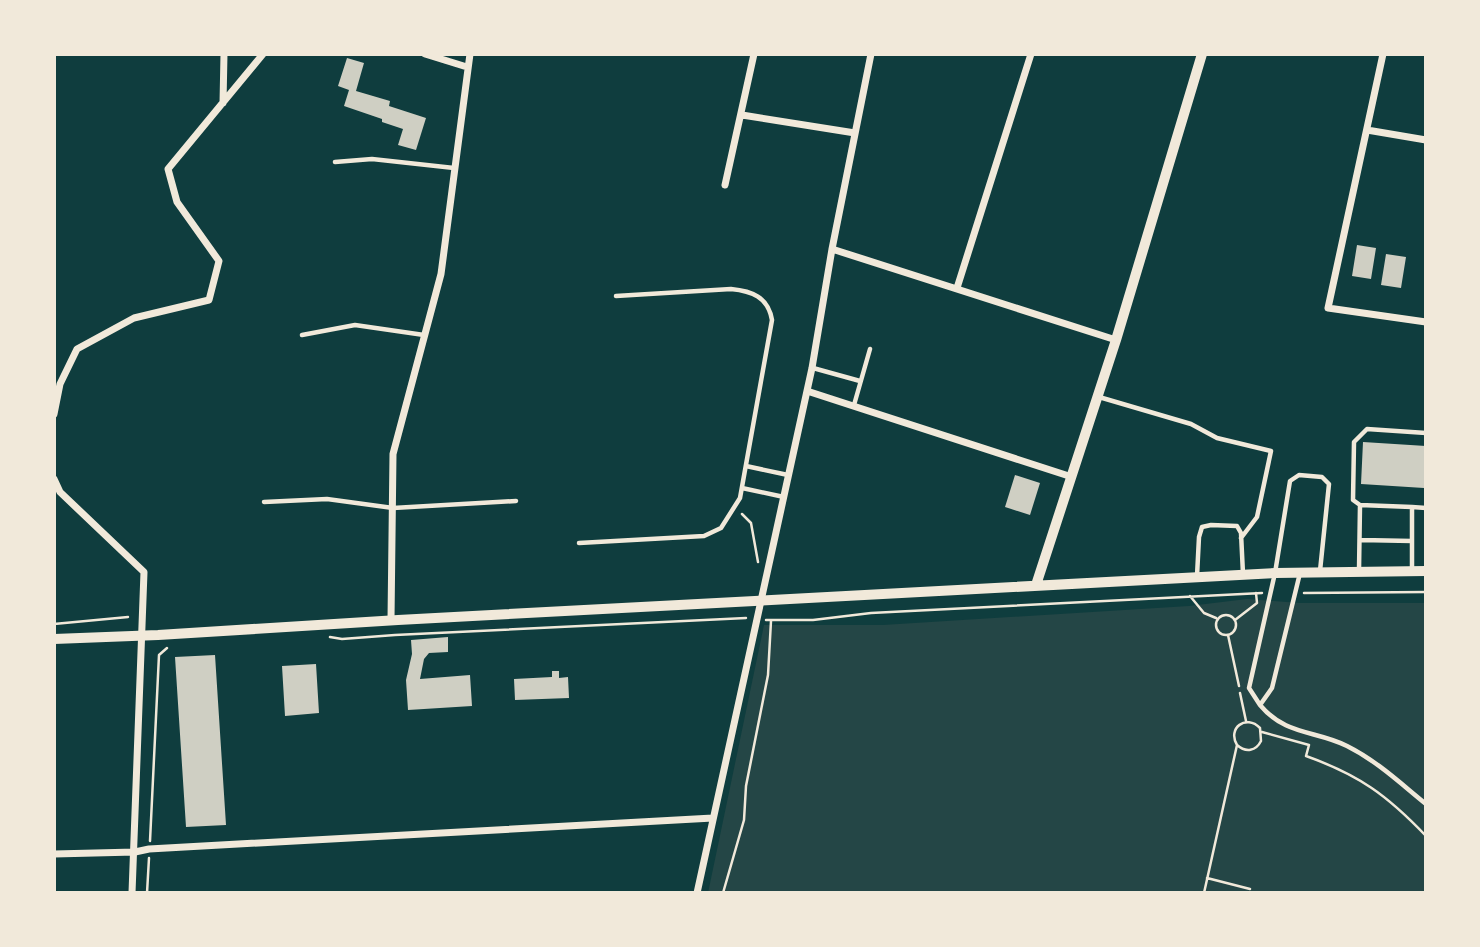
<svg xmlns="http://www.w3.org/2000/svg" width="1480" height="947" viewBox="0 0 1480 947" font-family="Rubik,sans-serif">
	<rect width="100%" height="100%" fill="#0f3d3e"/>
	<path fill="#244646" d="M 1247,599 L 1300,603 L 1426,603 L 1426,893 L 708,893 L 764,625 L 883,625 L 1189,606 Z"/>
	<path fill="#cfcfc3" d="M 347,58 L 364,63 L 356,91 L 390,101 L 389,106 L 426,118 L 416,150 L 398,145 L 403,129 L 382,122 L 382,119 L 344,106 L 349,90 L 338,86 Z
		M 1357,245 L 1376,248 L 1371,279 L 1352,276 Z
		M 1386,254 L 1406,257 L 1401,288 L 1381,285 Z
		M 1363,442 L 1426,446 L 1424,488 L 1361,484 Z
		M 1015,475 L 1040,483 L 1030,515 L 1005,507 Z
		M 448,637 L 448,652 L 429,653 L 424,659 L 420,679 L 470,675 L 472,706 L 408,710 L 406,680 L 412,654 L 411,640 Z
		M 215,655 L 226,825 L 186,827 L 175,657 Z
		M 316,664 L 319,713 L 285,716 L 282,666 Z
		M 552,671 L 559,671 L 559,678 L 568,677 L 569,698 L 515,700 L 514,679 L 552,677 Z"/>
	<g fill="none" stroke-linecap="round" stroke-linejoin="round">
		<path stroke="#f1e9da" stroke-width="2.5" d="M 742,514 L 751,523 L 758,562
			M 1304,593 L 1426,592
			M 1190,596 L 1204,613 L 1216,618
			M1216 625a10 10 0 1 1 20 0a10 10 0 1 1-20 0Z
			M 766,620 L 813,620 L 871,613 L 1262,593
			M 1235,620 L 1257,603 L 1256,593
			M 54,624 L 128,617
			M 1228,635 L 1239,686
			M 330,637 L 342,639 L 395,635 L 746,618
			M 1240,693 L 1246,721
			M 1262,732 L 1309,745 L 1306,756 C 1359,775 1387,795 1426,836
			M 150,841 L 159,655 L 167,648
			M 1207,878 L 1250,889
			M 147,893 L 149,858
			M 723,893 L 744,820 L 746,786 L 768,675 L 771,621
			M 1204,893 L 1237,745 C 1227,728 1246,714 1260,728 L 1261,741 C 1256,751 1246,753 1237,745"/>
		<path stroke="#f1e9da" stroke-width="4.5" d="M 335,162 L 372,159 L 454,168
			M 302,335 L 355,325 L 424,335
			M 813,368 L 860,381
			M 1099,397 L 1191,424 L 1217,438 L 1271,451 L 1257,517 L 1241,538
			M 854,405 L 870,349
			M 746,466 L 788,475
			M 742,488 L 784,497
			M 264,502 L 327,499 L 393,508 L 516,501
			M 1360,505 L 1353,500 L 1354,442 L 1367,429 L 1426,433
			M 1412,507 L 1426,508
			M 1361,540 L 1412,541
			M 579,543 L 704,536 L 721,528 L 740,498 L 772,320 C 768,297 752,291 731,289 L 616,296
			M 1359,571 L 1360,505 L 1412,507 L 1412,570
			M 1300,573 L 1272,688 L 1260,705 C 1286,736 1315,730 1347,746 C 1377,761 1400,783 1426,804
			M 1197,576 L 1199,537 L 1202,527 L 1211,525 L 1237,526 L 1241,533 L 1243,574
			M 1260,705 L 1249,688 L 1275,573 L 1290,481 L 1299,475 L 1322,477 L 1329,484 L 1320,571"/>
		<path stroke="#f1e9da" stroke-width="7" d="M 425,54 L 467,67
			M 1383,54 L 1328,308 L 1426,322
			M 223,103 L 224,54
			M 742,115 L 855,133
			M 1367,130 L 1426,140
			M 725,185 L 754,54
			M 832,249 L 1116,340
			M 957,288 L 1031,54
			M 807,391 L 1072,477
			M 54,414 L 60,384 L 77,349 L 134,318 L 209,300 L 219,261 L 177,202 L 168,169 L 263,54
			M 54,479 L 60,492 L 144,572 L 132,893
			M 391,620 L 393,454 L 441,274 L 470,54
			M 54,854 L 135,852 L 149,849 L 713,818
			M 697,893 L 812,368 L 832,249 L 871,54"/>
		<path stroke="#f1e9da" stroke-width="10" d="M 1036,585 L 1116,340 L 1202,54
			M 54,639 L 158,635 L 398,620 L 1275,573 L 1426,571"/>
	</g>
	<rect width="1480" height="947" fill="none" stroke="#f1e9da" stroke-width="112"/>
</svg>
